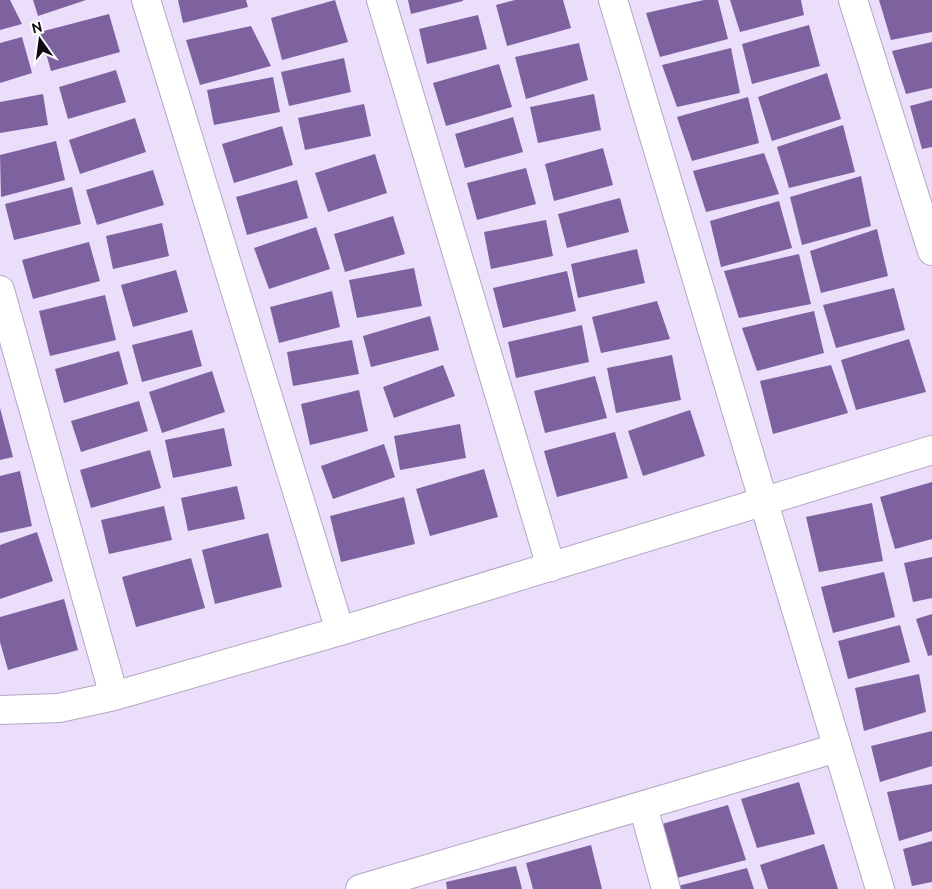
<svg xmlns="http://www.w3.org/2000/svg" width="932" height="889" viewBox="0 0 932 889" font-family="Ubuntu,sans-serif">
	<rect width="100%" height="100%" fill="#eadefb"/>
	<path fill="#7d629f" d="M 0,0 L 10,0 L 22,24 L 0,30 Z
		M 33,0 L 86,0 L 38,16 Z
		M 178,0 L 246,0 L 248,7 L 183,23 Z
		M 335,0 L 348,42 L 282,60 L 271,18 Z
		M 408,0 L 463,0 L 463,1 L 411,14 Z
		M 515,0 L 563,0 L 571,28 L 507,46 L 496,5 Z
		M 704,0 L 718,0 L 728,39 L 660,57 L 646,13 Z
		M 730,0 L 801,0 L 804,15 L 740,32 Z
		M 879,0 L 932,0 L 932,32 L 891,40 Z
		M 109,14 L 120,52 L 51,71 L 40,32 Z
		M 478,15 L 487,49 L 427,64 L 419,29 Z
		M 809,25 L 820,66 L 752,84 L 742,44 Z
		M 251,26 L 271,66 L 200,85 L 186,40 Z
		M 22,37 L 32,73 L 0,83 L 0,43 Z
		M 932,42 L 932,88 L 906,94 L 892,51 Z
		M 579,43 L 588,80 L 526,99 L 515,57 Z
		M 731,48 L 740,93 L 677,107 L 662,65 Z
		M 344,58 L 351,92 L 289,106 L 281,72 Z
		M 499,64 L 512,107 L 446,126 L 433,83 Z
		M 116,70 L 126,102 L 68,119 L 59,87 Z
		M 827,73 L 841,119 L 772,141 L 758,97 Z
		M 273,77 L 280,112 L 214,125 L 207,90 Z
		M 43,94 L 48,125 L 0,133 L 0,102 Z
		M 594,94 L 601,130 L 538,143 L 530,107 Z
		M 748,97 L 759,143 L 692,161 L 677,117 Z
		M 932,100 L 932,147 L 922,149 L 910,106 Z
		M 364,104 L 371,136 L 305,150 L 298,118 Z
		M 513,117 L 523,152 L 465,168 L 455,134 Z
		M 135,118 L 146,152 L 80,174 L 69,140 Z
		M 843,125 L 855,172 L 789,188 L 777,147 Z
		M 282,126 L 293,165 L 234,183 L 222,144 Z
		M 56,141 L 65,180 L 1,197 L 0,155 Z
		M 603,148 L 613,185 L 554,201 L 545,164 Z
		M 764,153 L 779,194 L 706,212 L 693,171 Z
		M 375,154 L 387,193 L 328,212 L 315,173 Z
		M 526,168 L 536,204 L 477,220 L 467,183 Z
		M 153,170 L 164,205 L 97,225 L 86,190 Z
		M 861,176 L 871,226 L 802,245 L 790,197 Z
		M 297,180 L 308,218 L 247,235 L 236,197 Z
		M 72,187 L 81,224 L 14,240 L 5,204 Z
		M 620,198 L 629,232 L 567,248 L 558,214 Z
		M 779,201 L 792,248 L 721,267 L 710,221 Z
		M 393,216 L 405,254 L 345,272 L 334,234 Z
		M 546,220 L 553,256 L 491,269 L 484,232 Z
		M 162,223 L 169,256 L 113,269 L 106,236 Z
		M 316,227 L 330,269 L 269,289 L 254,248 Z
		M 877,229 L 888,276 L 821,293 L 810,251 Z
		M 89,242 L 100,281 L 33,299 L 22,260 Z
		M 637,249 L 645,283 L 578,298 L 571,264 Z
		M 799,254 L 811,304 L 739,318 L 724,271 Z
		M 414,268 L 422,306 L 357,318 L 349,280 Z
		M 176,270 L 188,312 L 133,327 L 121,285 Z
		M 567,271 L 576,311 L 503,328 L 493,288 Z
		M 894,288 L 905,330 L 836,348 L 823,305 Z
		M 332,291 L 340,327 L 279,343 L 270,307 Z
		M 105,295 L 116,340 L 50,356 L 39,311 Z
		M 657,301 L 670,339 L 601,353 L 592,317 Z
		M 814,311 L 824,353 L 757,371 L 742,328 Z
		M 430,316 L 439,350 L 371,367 L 363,336 Z
		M 582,325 L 589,362 L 516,378 L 508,342 Z
		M 192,330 L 202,366 L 142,382 L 132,345 Z
		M 909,339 L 926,392 L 856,410 L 841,360 Z
		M 352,340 L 359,374 L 293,386 L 287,352 Z
		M 119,351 L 128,384 L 64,403 L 55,369 Z
		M 672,355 L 681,400 L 616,413 L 607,368 Z
		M 443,365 L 455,396 L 394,418 L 383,387 Z
		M 831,365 L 848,413 L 773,434 L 760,381 Z
		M 212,371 L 225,412 L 162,433 L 149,392 Z
		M 595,376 L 607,418 L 545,433 L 534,391 Z
		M 359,390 L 368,431 L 310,445 L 301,404 Z
		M 139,401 L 148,431 L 81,452 L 71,421 Z
		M 0,408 L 13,457 L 0,460 Z
		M 690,410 L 705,456 L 643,476 L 628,431 Z
		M 460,424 L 466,458 L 400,470 L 394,436 Z
		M 224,428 L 232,466 L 173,478 L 165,440 Z
		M 615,432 L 628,478 L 557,497 L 544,451 Z
		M 384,444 L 395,477 L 333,499 L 321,466 Z
		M 150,450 L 161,488 L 91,508 L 80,470 Z
		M 484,469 L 498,517 L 430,536 L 416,489 Z
		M 20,471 L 32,526 L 0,533 L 0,476 Z
		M 932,482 L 932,539 L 895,549 L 880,497 Z
		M 237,486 L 245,519 L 188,531 L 181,498 Z
		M 404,497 L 415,544 L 341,562 L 330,516 Z
		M 872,503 L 883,561 L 819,572 L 806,517 Z
		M 164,506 L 172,540 L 109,554 L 101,520 Z
		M 37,532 L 53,581 L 0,599 L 0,545 Z
		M 268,533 L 282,587 L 215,604 L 202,550 Z
		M 932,557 L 932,598 L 913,602 L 904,563 Z
		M 191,558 L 205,608 L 136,627 L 122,577 Z
		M 884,572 L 895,617 L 833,633 L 821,587 Z
		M 64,599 L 78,650 L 8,670 L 0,642 L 0,617 Z
		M 932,614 L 932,655 L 928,656 L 916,619 Z
		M 900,625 L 910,662 L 848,679 L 838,641 Z
		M 919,674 L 926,712 L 864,731 L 855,688 Z
		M 932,731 L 932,766 L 880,782 L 871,746 Z
		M 799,782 L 815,834 L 757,848 L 741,799 Z
		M 932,784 L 932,831 L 899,841 L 887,792 Z
		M 728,805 L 746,860 L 677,878 L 662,824 Z
		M 932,841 L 932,882 L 912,886 L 903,849 Z
		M 824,844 L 838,889 L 768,889 L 760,865 Z
		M 591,845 L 602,889 L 533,889 L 526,863 Z
		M 516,866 L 522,889 L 447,889 L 446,882 Z
		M 747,868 L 754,889 L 679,889 L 678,886 Z"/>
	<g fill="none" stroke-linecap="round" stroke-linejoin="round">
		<g stroke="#b3a7c3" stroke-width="30">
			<path id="minor" d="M 146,0 L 340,631
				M 381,0 L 551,567
				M 613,0 L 880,889
				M 853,0 L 932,251
				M 0,290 L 114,696
				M 0,710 L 59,708 L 114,696 L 340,631 L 932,450
				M 643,806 L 666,889
				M 360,889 L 837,748"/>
		</g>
		<use href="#minor" stroke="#fff" stroke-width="28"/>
	</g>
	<g transform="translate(40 40) rotate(346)" stroke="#ffffff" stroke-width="4" paint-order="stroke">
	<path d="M0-4L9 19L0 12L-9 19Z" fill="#0e0a13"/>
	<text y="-8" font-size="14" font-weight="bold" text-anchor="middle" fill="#0e0a13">N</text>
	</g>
</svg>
